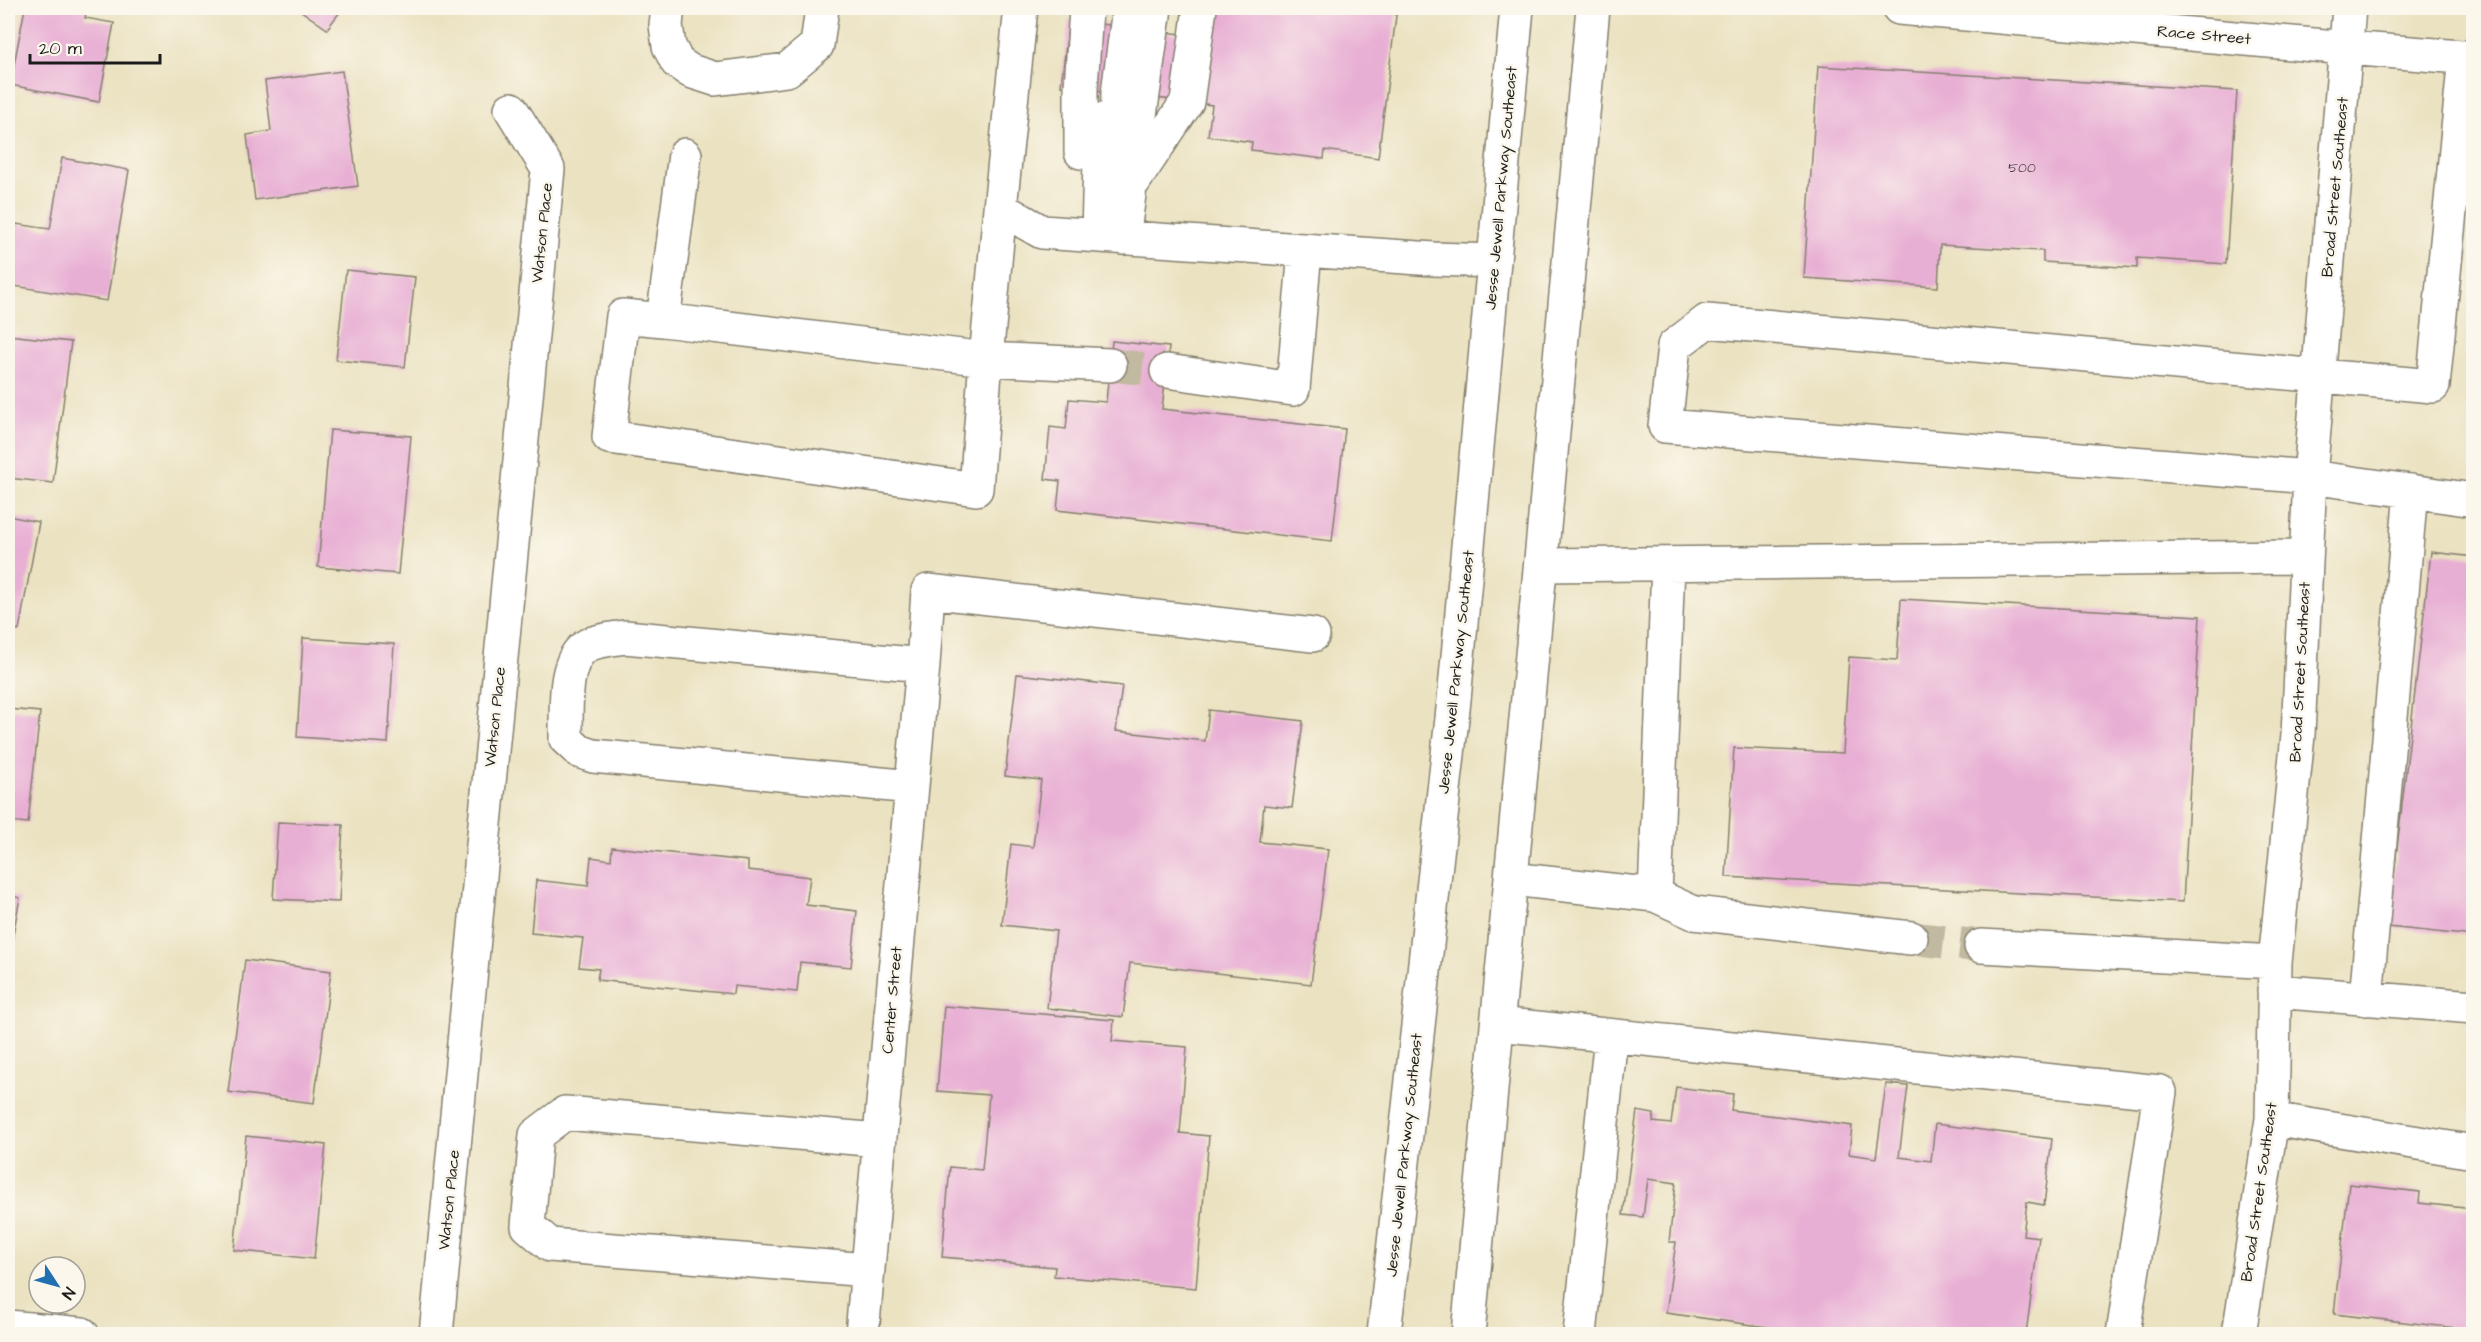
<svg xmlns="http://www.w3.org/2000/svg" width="2481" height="1342" viewBox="0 0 2481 1342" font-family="'Architects Daughter',sans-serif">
	<rect width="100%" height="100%" fill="#fbf7ec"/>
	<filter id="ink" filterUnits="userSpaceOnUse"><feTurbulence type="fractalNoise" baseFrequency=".0167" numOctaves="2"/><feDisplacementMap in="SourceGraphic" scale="12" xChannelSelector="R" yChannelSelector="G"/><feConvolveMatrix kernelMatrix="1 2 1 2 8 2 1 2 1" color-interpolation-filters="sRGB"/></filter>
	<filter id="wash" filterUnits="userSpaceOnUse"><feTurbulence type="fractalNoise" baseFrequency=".008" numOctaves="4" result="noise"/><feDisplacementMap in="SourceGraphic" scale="24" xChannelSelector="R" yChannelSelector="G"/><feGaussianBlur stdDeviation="1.35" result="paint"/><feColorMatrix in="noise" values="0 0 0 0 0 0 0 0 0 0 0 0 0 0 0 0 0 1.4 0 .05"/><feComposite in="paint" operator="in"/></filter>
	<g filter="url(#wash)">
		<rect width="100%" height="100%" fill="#ebe2c1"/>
		<g id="blocks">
			<path fill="#e8afd4" d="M 25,8 L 87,8 L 85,18 L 114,23 L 99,102 L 10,85 Z
				M 297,8 L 343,8 L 327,29 Z
				M 1209,8 L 1397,8 L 1378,158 L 1325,150 L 1324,159 L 1251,150 L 1252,142 L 1208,136 L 1212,105 L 1061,86 L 1069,20 L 1197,36 Z
				M 1818,66 L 2237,91 L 2226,264 L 2137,258 L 2137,268 L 2043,262 L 2043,251 L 1940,245 L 1938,287 L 1804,278 Z
				M 342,71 L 358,186 L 255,200 L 247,135 L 271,131 L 265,81 Z
				M 62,158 L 129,170 L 107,301 L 8,285 L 16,224 L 50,229 Z
				M 346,270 L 415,277 L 405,367 L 336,360 Z
				M 8,335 L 71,342 L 53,483 L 8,478 Z
				M 1112,341 L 1169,347 L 1162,409 L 1345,429 L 1332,541 L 1057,510 L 1060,481 L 1045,479 L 1050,427 L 1066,429 L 1069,399 L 1106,402 Z
				M 330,430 L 411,436 L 398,574 L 318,567 Z
				M 8,516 L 39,522 L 19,630 L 8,628 Z
				M 2431,552 L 2474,557 L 2474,936 L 2388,927 Z
				M 1901,599 L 2200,616 L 2183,902 L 1726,877 L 1734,748 L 1843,753 L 1849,657 L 1897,660 Z
				M 303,638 L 394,644 L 388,743 L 297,737 Z
				M 1017,674 L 1122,686 L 1116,731 L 1205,741 L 1209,710 L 1303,721 L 1292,808 L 1264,805 L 1260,842 L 1328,849 L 1311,984 L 1130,963 L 1123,1017 L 1047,1008 L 1056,931 L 1002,925 L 1011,844 L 1033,847 L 1041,780 L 1005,776 Z
				M 8,709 L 40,712 L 28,823 L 8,821 Z
				M 278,822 L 343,825 L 339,902 L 273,899 Z
				M 612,847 L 748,861 L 748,870 L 810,877 L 806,905 L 857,911 L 851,967 L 800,962 L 797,992 L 734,986 L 733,994 L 597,980 L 599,969 L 579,967 L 583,938 L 531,933 L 536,880 L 588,886 L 591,857 L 611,860 Z
				M 8,895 L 20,898 L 9,956 L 8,956 Z
				M 245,960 L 331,971 L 314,1103 L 228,1092 Z
				M 944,1006 L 1114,1020 L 1112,1041 L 1187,1047 L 1180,1133 L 1209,1136 L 1196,1288 L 1054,1276 L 1055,1267 L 942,1257 L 950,1167 L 982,1170 L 989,1095 L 937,1091 Z
				M 1886,1084 L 1908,1086 L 1899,1157 L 1931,1161 L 1935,1124 L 2052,1139 L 2044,1205 L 2027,1202 L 2023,1235 L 2039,1237 L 2026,1334 L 1773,1334 L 1774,1328 L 1666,1313 L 1676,1242 L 1669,1242 L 1676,1183 L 1648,1179 L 1643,1217 L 1623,1215 L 1637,1111 L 1654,1114 L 1653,1122 L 1671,1124 L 1676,1087 L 1733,1094 L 1731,1110 L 1852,1126 L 1849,1154 L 1876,1158 Z
				M 246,1136 L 326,1145 L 314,1259 L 234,1250 Z
				M 2349,1184 L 2420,1192 L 2419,1203 L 2474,1209 L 2474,1330 L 2334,1314 Z"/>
		</g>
	</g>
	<g filter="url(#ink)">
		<use href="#blocks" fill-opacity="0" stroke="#847f6e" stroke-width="1.5"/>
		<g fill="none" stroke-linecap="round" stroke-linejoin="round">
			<path stroke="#c2baa0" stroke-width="33" stroke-dasharray="33 16" stroke-linecap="butt" d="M 1110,365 L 1167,371
				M 1911,938 L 1981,946"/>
			<g stroke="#847f6e" stroke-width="36">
				<path id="minor" d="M 668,8 L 666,25 L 669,46 L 677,62 L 690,71 L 715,79 L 787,70 L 817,45 L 822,8
					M 1021,8 L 1000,208 L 1042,232 L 1434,259 L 1494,261
					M 1899,8 L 2347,48 L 2474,58
					M 2465,57 L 2433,386 L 1707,321 L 1674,346 L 1665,426 L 2310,477 L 2474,500
					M 1116,149 L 1118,93 L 1129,8
					M 1081,152 L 1081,88 L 1086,8
					M 1134,181 L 1187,102 L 1200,8
					M 1000,208 L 986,359 L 1110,365
					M 1098,236 L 1101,120
					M 1123,238 L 1155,8
					M 663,320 L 986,359 L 976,489 L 609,437 L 623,316 L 663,320 L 685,155
					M 1167,371 L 1293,389 L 1305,250
					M 1541,565 L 2306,557
					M 912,787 L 593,756 L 579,751 L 566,739 C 567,713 561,659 588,645 C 598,640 614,639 625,637 L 923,665
					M 1512,879 L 1655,895 L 1694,913 L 1911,938
					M 1655,895 L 1668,565
					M 1981,946 L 2275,962
					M 2274,991 L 2474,1007
					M 2366,999 L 2411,491
					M 1498,1024 L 2160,1092 L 2123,1334
					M 2272,1119 L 2474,1152
					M 868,1270 L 550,1245 L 528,1226 L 536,1135 L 565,1113 L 879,1140
					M 8,1327 L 82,1334
					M 436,1334 L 548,169 L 511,109
					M 862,1334 L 923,665 L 928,591 L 1313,635
					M 1580,1334 L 1611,1036
					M 2239,1334 L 2272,1119 L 2275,962 L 2298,735 L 2310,477 L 2349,8"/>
			</g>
			<g stroke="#847f6e" stroke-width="36">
				<path id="major" d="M 1384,1334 L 1454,700 L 1517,8
					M 1468,1334 L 1593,8"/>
			</g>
			<use href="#minor" stroke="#fff" stroke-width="33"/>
			<use href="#major" stroke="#fff" stroke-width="33"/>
		</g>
	</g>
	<g text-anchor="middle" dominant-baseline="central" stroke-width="5" stroke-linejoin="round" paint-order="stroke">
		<g font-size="14" fill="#4f414a">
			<text x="2022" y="168">500</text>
		</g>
		<g font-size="16" fill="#1c1c1c" stroke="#fbf7ec">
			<text transform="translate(2204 35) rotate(5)">Race Street</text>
			<text transform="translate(2335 187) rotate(-85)">Broad Street Southeast</text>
			<text transform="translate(1501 188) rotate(-85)">Jesse Jewell Parkway Southeast</text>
			<text transform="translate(542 233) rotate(-84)">Watson Place</text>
			<text transform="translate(1456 672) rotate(-84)">Jesse Jewell Parkway Southeast</text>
			<text transform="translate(2300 672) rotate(-87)">Broad Street Southeast</text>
			<text transform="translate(495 717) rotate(-84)">Watson Place</text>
			<text transform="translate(892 1000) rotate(-85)">Center Street</text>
			<text transform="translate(1404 1155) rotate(-84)">Jesse Jewell Parkway Southeast</text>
			<text transform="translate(2259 1192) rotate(-82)">Broad Street Southeast</text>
			<text transform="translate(449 1200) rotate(-84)">Watson Place</text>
		</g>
	</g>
	<rect width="2481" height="1342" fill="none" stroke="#fbf7ec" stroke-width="30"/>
	<g transform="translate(57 1285) rotate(126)"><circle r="28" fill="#fbf7ec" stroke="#a29f99" stroke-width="1.5"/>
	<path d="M0-4.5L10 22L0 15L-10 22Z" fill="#1f6fb2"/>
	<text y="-9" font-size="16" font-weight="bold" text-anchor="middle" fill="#1c1c1c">N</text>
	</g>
	<path d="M30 54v9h130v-9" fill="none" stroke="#1c1c1c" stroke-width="3"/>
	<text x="39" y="54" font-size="18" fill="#1c1c1c" stroke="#fbf7ec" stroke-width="4.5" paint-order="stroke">20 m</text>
</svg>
